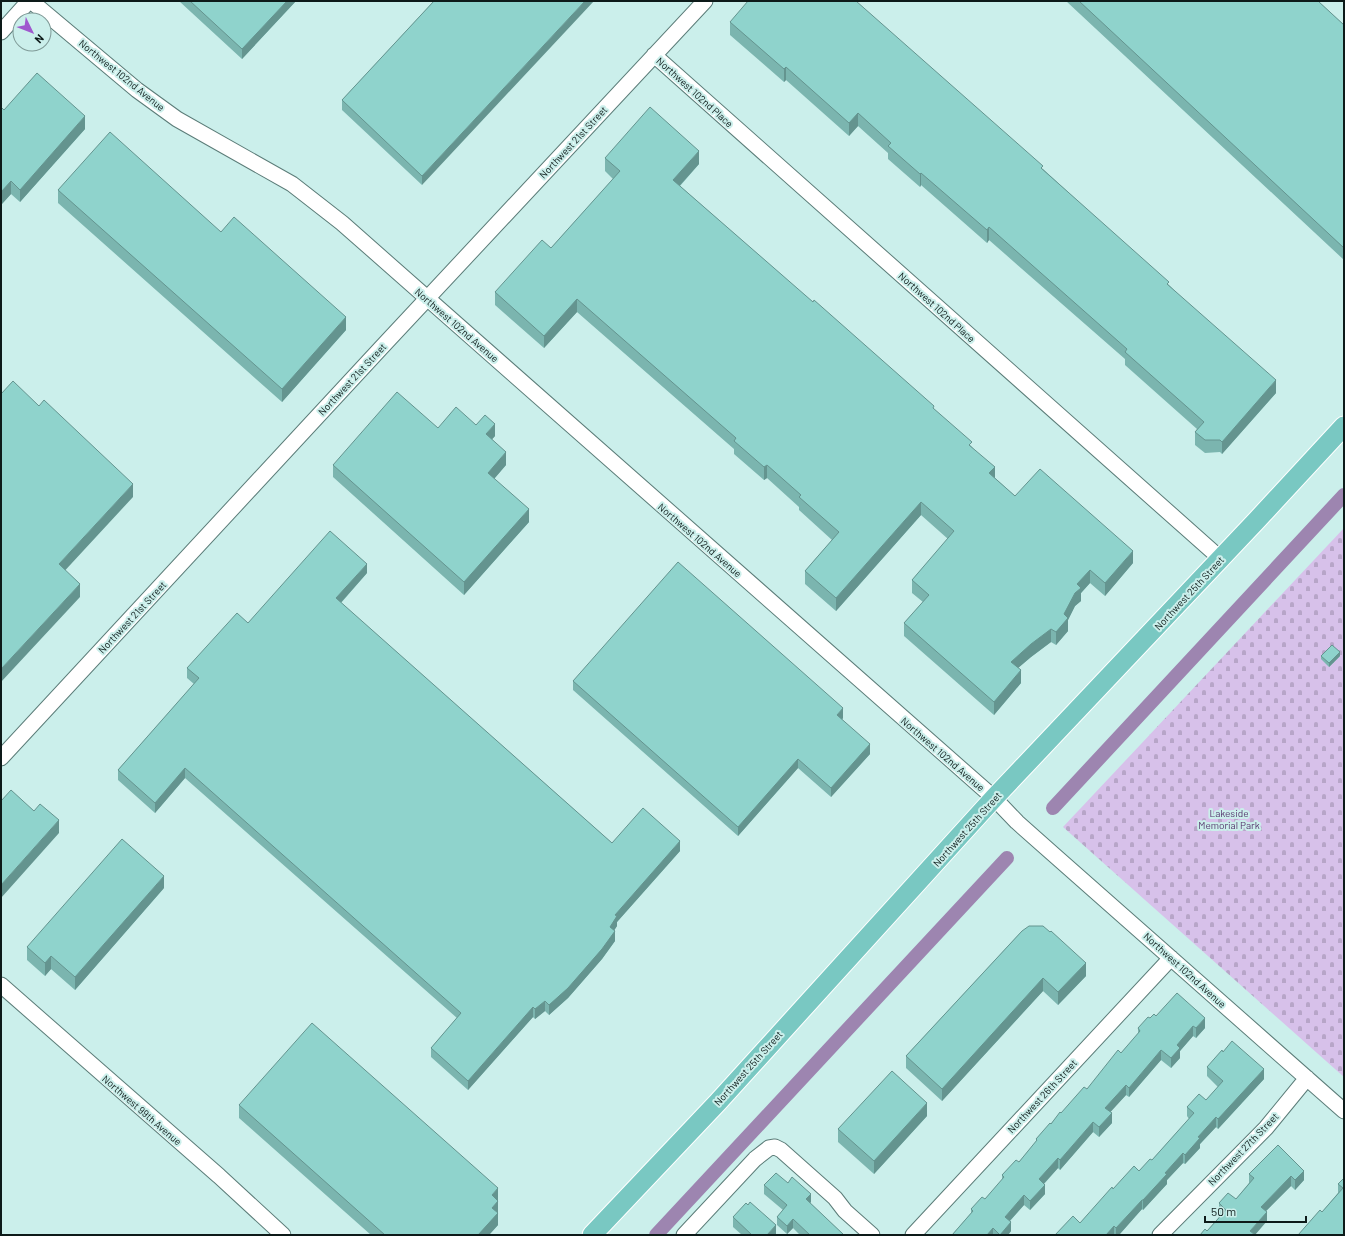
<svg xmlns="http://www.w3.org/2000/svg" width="1345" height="1236" viewBox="0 0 1345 1236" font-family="Barlow,sans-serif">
	<defs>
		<pattern id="cemetery-stones" width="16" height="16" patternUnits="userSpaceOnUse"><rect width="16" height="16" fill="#d7c1ea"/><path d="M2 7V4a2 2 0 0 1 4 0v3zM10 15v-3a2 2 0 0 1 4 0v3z" fill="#b7a5c8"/></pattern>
	</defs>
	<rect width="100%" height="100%" fill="#cbefeb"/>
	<path fill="url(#cemetery-stones)" d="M 1344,528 L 1344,1077 L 1063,827 Z"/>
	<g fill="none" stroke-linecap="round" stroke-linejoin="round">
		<path stroke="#9d85b0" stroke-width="14" d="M 1053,808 L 1344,495
			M 656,1235 L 1007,858"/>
		<g stroke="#5b7c78" stroke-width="17">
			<path id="minor" d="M 31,1 L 137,90 L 177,119 L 292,184 L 342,223 L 994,798 L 1017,822 L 1053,854 L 1344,1111
				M 1,32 L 29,1
				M 654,55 L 1221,559
				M 1,758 L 380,349 L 705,1
				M 1,985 L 219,1176 L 283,1235
				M 684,1235 L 755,1159 L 769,1148 L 775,1147 L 781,1150 L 835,1198 L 845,1211 L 872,1235
				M 913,1235 L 1171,958
				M 1160,1235 L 1266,1128 L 1307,1078"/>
		</g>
		<g stroke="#fff" stroke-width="21">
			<path id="major" d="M 592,1235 L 718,1102 L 994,798 L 1257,520 L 1344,426"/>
		</g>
		<use href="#minor" stroke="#fff" stroke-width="15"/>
		<use href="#major" stroke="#79c8c2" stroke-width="19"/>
	</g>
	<path fill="#7bb5af" d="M 179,1 L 296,1 L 242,59 Z
		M 434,1 L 422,185 L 342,110 L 342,100 Z
		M 1066,1 L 1318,1 L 1344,25 L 1344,260 Z
		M 730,22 L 1043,169 L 1169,285 L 1276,393 L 1222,454 L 1220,452 L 1205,453 L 1195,445 L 1195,432 L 1197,429 L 1125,365 L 1125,359 L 989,240 L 987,243 L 921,185 L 920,187 L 888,159 L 888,153 L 858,126 L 849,136 L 786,80 L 784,82 L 730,35 Z
		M 1,107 L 4,110 L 85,129 L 20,202 L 11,194 L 1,205 Z
		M 605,158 L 699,164 L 680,186 L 934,409 L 972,447 L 995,478 L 1015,496 L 1133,563 L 1105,596 L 1090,583 L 1081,593 L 1081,601 L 1075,606 L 1068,620 L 1068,631 L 1056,645 L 1051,642 L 1031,657 L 1018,668 L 1021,683 L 994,715 L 904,636 L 904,623 L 923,602 L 912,593 L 912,580 L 948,539 L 921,515 L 836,611 L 805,584 L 805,571 L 832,540 L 799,510 L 799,507 L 767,478 L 764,480 L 734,454 L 734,449 L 577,312 L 544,348 L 495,305 L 495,292 L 551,248 L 613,179 L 605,171 Z
		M 58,190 L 221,232 L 346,330 L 282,402 L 58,203 Z
		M 476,425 L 495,436 L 492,439 L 506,465 L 494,479 L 529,522 L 464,595 L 333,477 L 333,465 L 438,428 Z
		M 367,573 L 341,603 L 612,843 L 680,851 L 617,922 L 617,926 L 614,930 L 615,941 L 602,959 L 568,998 L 549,1015 L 545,1011 L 535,1019 L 533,1017 L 468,1090 L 431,1057 L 431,1048 L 457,1018 L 185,778 L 155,813 L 118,780 L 118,770 L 194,684 L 187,678 L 187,668 L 248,623 Z
		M 1321,656 L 1340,656 L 1329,667 L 1321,659 Z
		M 573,681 L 843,718 L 842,720 L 870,754 L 831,797 L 798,768 L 738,836 L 573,690 Z
		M 164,888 L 75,990 L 51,969 L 45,976 L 27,960 L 27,947 Z
		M 1022,931 L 1086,976 L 1058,1005 L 1043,991 L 942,1101 L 906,1068 L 906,1056 Z
		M 1156,1016 L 1205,1028 L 1196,1038 L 1193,1036 L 1180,1051 L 1180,1058 L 1171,1068 L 1161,1060 L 1129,1097 L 1126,1095 L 1110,1112 L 1112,1123 L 1099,1137 L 1093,1132 L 1060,1170 L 1058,1168 L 1044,1184 L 1045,1194 L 1030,1210 L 1024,1205 L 1010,1221 L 1011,1231 L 1008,1235 L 952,1235 L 971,1213 L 971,1209 L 985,1199 L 1002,1180 L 1002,1175 L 1019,1162 L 1036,1142 L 1036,1139 L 1061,1113 L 1087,1089 L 1121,1053 L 1138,1034 L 1138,1028 L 1150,1018 Z
		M 1207,1067 L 1264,1079 L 1218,1129 L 1216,1127 L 1200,1144 L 1200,1148 L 1185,1164 L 1183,1163 L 1167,1180 L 1167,1184 L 1143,1210 L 1142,1209 L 1119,1235 L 1055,1235 L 1080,1223 L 1113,1189 L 1139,1171 L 1152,1160 L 1189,1119 L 1187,1116 L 1187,1107 L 1206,1100 L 1218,1087 L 1207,1076 Z
		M 239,1105 L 498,1200 L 498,1225 L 489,1235 L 371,1235 L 239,1118 Z
		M 927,1116 L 874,1174 L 838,1142 L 838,1129 Z
		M 1278,1145 L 1304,1180 L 1295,1190 L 1291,1186 L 1266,1211 L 1267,1221 L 1207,1231 L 1221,1215 L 1219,1213 L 1219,1203 L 1236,1199 L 1249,1183 L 1249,1174 Z
		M 1344,1178 L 1344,1235 L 1322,1212 L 1338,1193 L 1338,1184 Z
		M 764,1185 L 811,1202 L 810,1203 L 844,1235 L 800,1235 L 793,1228 L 787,1234 L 777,1225 L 777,1217 L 783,1210 L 764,1194 Z
		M 733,1217 L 776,1235 L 742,1235 L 733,1227 Z"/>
	<path fill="#64948f" d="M 287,1 L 296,1 L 242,59 L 242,49 Z
		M 585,1 L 594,1 L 422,185 L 422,176 Z
		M 786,67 L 786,80 L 784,82 L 784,69 Z
		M 858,113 L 858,126 L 849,136 L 849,123 Z
		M 85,116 L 85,129 L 20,202 L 20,190 Z
		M 699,151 L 699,164 L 673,193 L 673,180 Z
		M 921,173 L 921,185 L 920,187 L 920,174 Z
		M 11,181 L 11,194 L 1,205 L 1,192 Z
		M 989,227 L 989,240 L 987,243 L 987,230 Z
		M 577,299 L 577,312 L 544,348 L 544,336 Z
		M 346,317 L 346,330 L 282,402 L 282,389 Z
		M 1276,380 L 1276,393 L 1222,454 L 1222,442 Z
		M 495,424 L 495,436 L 486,446 L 486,434 Z
		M 506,452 L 506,465 L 488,486 L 488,473 Z
		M 767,465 L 767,478 L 764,480 L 764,467 Z
		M 995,467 L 995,480 L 989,473 Z
		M 133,484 L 133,497 L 59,577 L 59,564 Z
		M 921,502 L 921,515 L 836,611 L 836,598 Z
		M 529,509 L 529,522 L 464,595 L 464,582 Z
		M 1133,551 L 1133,563 L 1105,596 L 1105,583 Z
		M 367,564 L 367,573 L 336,608 L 336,598 Z
		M 1090,570 L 1090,583 L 1081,593 L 1081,601 L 1075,606 L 1068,620 L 1068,631 L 1056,645 L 1056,632 L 1077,584 Z
		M 80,584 L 80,597 L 1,682 L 1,669 Z
		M 1051,629 L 1051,642 L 1031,657 L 1011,674 L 1011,662 L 1031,644 Z
		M 1340,652 L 1340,656 L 1329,667 L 1329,663 Z
		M 1021,670 L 1021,683 L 994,715 L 994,702 Z
		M 843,708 L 843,718 L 837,725 L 837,715 Z
		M 870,744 L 870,754 L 831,797 L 831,788 Z
		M 798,759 L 798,768 L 738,836 L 738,827 Z
		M 185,768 L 185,778 L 155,813 L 155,803 Z
		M 59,820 L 59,833 L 1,898 L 1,885 Z
		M 680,841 L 680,851 L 617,922 L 617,926 L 610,937 L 610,927 L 615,915 Z
		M 164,876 L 164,888 L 75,990 L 75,977 Z
		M 615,931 L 615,941 L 602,959 L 568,998 L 549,1015 L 549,1005 Z
		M 51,956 L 51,969 L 45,976 L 45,963 Z
		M 1086,963 L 1086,976 L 1058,1005 L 1058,992 Z
		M 1043,978 L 1043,991 L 942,1101 L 942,1089 Z
		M 545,1001 L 545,1011 L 535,1019 L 535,1009 Z
		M 533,1007 L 533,1017 L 468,1090 L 468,1081 Z
		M 1205,1018 L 1205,1028 L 1196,1038 L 1196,1028 Z
		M 1193,1026 L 1193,1036 L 1180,1051 L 1180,1058 L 1171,1068 L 1171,1058 L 1177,1045 Z
		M 1161,1050 L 1161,1060 L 1129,1097 L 1129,1088 Z
		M 1264,1069 L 1264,1079 L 1218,1129 L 1218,1119 Z
		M 1126,1085 L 1126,1095 L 1105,1118 L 1105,1108 Z
		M 927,1103 L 927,1116 L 874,1174 L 874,1161 Z
		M 1112,1113 L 1112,1123 L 1099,1137 L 1099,1127 Z
		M 1216,1117 L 1216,1127 L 1200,1144 L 1200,1148 L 1185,1164 L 1185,1155 L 1198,1137 Z
		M 1093,1122 L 1093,1132 L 1060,1170 L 1060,1160 Z
		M 1183,1153 L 1183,1163 L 1167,1180 L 1167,1184 L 1143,1210 L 1143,1200 L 1165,1173 Z
		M 1058,1158 L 1058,1168 L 1039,1189 L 1039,1179 Z
		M 1304,1171 L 1304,1180 L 1295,1190 L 1295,1180 Z
		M 1291,1176 L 1291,1186 L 1261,1216 L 1261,1207 Z
		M 1045,1185 L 1045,1194 L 1030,1210 L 1030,1201 Z
		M 498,1188 L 498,1201 L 492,1195 Z
		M 811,1194 L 811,1202 L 806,1207 L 806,1199 Z
		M 1024,1195 L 1024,1205 L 1005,1226 L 1005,1217 Z
		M 1142,1200 L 1142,1209 L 1119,1235 L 1116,1235 L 1116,1228 Z
		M 498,1201 L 498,1225 L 489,1235 L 478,1235 L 492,1208 Z
		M 1267,1212 L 1267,1221 L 1255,1235 L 1250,1231 Z
		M 793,1219 L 793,1228 L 787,1234 L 787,1226 Z
		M 1011,1222 L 1011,1231 L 1008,1235 L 1000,1235 Z
		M 776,1225 L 776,1235 L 767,1235 Z
		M 1114,1226 L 1114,1235 L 1106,1235 Z
		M 993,1228 L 993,1235 L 987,1235 Z"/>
	<path fill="#8fd3cc" stroke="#64948f" d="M 190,1 L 287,1 L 242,49 Z
		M 434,1 L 585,1 L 422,176 L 342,100 Z
		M 748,1 L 856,1 L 1043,166 L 1041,168 L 1169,282 L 1167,284 L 1276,380 L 1222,442 L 1220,440 L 1205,440 L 1195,432 L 1204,422 L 1125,352 L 1127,349 L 989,227 L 987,230 L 921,173 L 920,174 L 888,146 L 891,143 L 858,113 L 849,123 L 786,67 L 784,69 L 730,22 Z
		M 1079,1 L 1318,1 L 1344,25 L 1344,248 Z
		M 37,73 L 85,116 L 20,190 L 11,181 L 1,192 L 1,107 L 4,110 Z
		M 650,107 L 699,151 L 673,180 L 813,302 L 814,300 L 934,406 L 933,408 L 972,442 L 969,445 L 995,467 L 989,473 L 1015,496 L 1040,469 L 1133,551 L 1105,583 L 1090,570 L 1077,584 L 1081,588 L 1075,593 L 1064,614 L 1068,618 L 1056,632 L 1051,629 L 1031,644 L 1011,662 L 1021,670 L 994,702 L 904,623 L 929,595 L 912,580 L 954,531 L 921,502 L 836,598 L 805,571 L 839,532 L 799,497 L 801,495 L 767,465 L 764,467 L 734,441 L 736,438 L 577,299 L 544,336 L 495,292 L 542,240 L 551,248 L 620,171 L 605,158 Z
		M 110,132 L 221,232 L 234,217 L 346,317 L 282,389 L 58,190 Z
		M 13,381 L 39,406 L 44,400 L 133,484 L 59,564 L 80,584 L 1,669 L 1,394 Z
		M 397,392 L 438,428 L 456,407 L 476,425 L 485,415 L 495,424 L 486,434 L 506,452 L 488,473 L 529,509 L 464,582 L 333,465 Z
		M 330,531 L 367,564 L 336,598 L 612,843 L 643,808 L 680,841 L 615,915 L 617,916 L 610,927 L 615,931 L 602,949 L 568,988 L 549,1005 L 545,1001 L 535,1009 L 533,1007 L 468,1081 L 431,1048 L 461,1013 L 185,768 L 155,803 L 118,770 L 199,678 L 187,668 L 237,613 L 248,623 Z
		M 678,562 L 843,708 L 837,715 L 870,744 L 831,788 L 798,759 L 738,827 L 573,681 Z
		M 1332,645 L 1340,652 L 1329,663 L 1321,656 Z
		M 11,790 L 34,811 L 40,804 L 59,820 L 1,885 L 1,801 Z
		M 122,839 L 164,876 L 75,977 L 51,956 L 45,963 L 27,947 Z
		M 1029,926 L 1043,926 L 1050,932 L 1051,931 L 1086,963 L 1058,992 L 1043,978 L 942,1089 L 906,1056 L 1022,931 Z
		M 1177,993 L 1205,1018 L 1196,1028 L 1193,1026 L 1177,1045 L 1180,1048 L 1171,1058 L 1161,1050 L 1129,1088 L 1126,1085 L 1105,1108 L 1112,1113 L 1099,1127 L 1093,1122 L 1060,1160 L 1058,1158 L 1039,1179 L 1045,1185 L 1030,1201 L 1024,1195 L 1005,1217 L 1011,1222 L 1000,1235 L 993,1228 L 987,1235 L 952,1235 L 973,1211 L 971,1209 L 982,1197 L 985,1199 L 1004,1177 L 1002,1175 L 1016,1160 L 1019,1162 L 1037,1140 L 1036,1139 L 1050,1123 L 1051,1124 L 1060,1112 L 1061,1113 L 1084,1087 L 1087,1089 L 1118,1050 L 1121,1053 L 1140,1031 L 1138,1028 L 1148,1017 L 1150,1018 L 1154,1014 L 1156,1016 Z
		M 312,1023 L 498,1188 L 492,1195 L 498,1201 L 492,1208 L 498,1213 L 478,1235 L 385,1235 L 239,1105 Z
		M 1232,1041 L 1264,1069 L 1218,1119 L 1216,1117 L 1198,1137 L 1200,1138 L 1185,1155 L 1183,1153 L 1165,1173 L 1167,1174 L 1143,1200 L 1142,1200 L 1116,1228 L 1114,1226 L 1106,1235 L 1055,1235 L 1073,1216 L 1080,1223 L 1112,1187 L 1113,1189 L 1134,1166 L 1139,1171 L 1150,1159 L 1152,1160 L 1194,1113 L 1187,1107 L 1199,1094 L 1206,1100 L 1223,1081 L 1207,1067 L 1222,1050 L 1223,1052 Z
		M 892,1071 L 927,1103 L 874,1161 L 838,1129 Z
		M 1278,1145 L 1304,1171 L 1295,1180 L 1291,1176 L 1261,1207 L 1267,1212 L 1250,1231 L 1255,1235 L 1200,1235 L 1205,1229 L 1207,1231 L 1226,1210 L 1219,1203 L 1228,1193 L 1236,1199 L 1254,1178 L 1249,1174 Z
		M 776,1173 L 788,1183 L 792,1177 L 811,1194 L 806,1199 L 844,1235 L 810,1235 L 793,1219 L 787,1226 L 777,1217 L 787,1205 L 764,1185 Z
		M 1344,1178 L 1344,1235 L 1298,1235 L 1320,1210 L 1322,1212 L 1343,1188 L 1338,1184 Z
		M 750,1202 L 776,1225 L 767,1235 L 752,1235 L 733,1217 L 746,1203 L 748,1205 Z"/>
	<g text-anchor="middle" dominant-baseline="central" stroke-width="4" stroke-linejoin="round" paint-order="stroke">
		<g font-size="10" fill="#0d1a19" stroke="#cbefeb">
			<text transform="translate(122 75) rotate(39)">Northwest 102nd Avenue</text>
			<text transform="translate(695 92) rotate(42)">Northwest 102nd Place</text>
			<text transform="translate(573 142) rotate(-47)">Northwest 21st Street</text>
			<text transform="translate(937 307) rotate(42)">Northwest 102nd Place</text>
			<text transform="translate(457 325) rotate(41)">Northwest 102nd Avenue</text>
			<text transform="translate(352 379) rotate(-47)">Northwest 21st Street</text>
			<text transform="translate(700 540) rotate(41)">Northwest 102nd Avenue</text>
			<text transform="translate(1189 593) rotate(-47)">Northwest 25th Street</text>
			<text transform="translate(132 617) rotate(-47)">Northwest 21st Street</text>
			<text transform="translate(943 754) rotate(41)">Northwest 102nd Avenue</text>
			<text transform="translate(967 829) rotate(-48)">Northwest 25th Street</text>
			<text transform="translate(1185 970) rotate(42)">Northwest 102nd Avenue</text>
			<text transform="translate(748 1068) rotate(-48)">Northwest 25th Street</text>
			<text transform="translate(1042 1096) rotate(-47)">Northwest 26th Street</text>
			<text transform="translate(142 1110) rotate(41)">Northwest 99th Avenue</text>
			<text transform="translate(1243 1149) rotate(-46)">Northwest 27th Street</text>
		</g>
		<g font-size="10" fill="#55346c" stroke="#cbefeb">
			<text x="1229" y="813">Lakeside<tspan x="1229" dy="12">Memorial Park</tspan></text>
		</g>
	</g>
	<rect width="1345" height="1236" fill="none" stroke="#0d1a19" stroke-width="4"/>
	<g transform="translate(32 32) rotate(133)"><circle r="19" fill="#cbefeb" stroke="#7f9a97"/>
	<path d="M0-3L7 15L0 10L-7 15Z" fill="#9f59ce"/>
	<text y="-6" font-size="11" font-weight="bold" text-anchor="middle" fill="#0d1a19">N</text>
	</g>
	<path d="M1205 1216v6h101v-6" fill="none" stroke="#0d1a19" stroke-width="2"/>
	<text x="1211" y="1216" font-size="12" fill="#0d1a19" stroke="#cbefeb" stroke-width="3" paint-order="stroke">50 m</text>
</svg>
